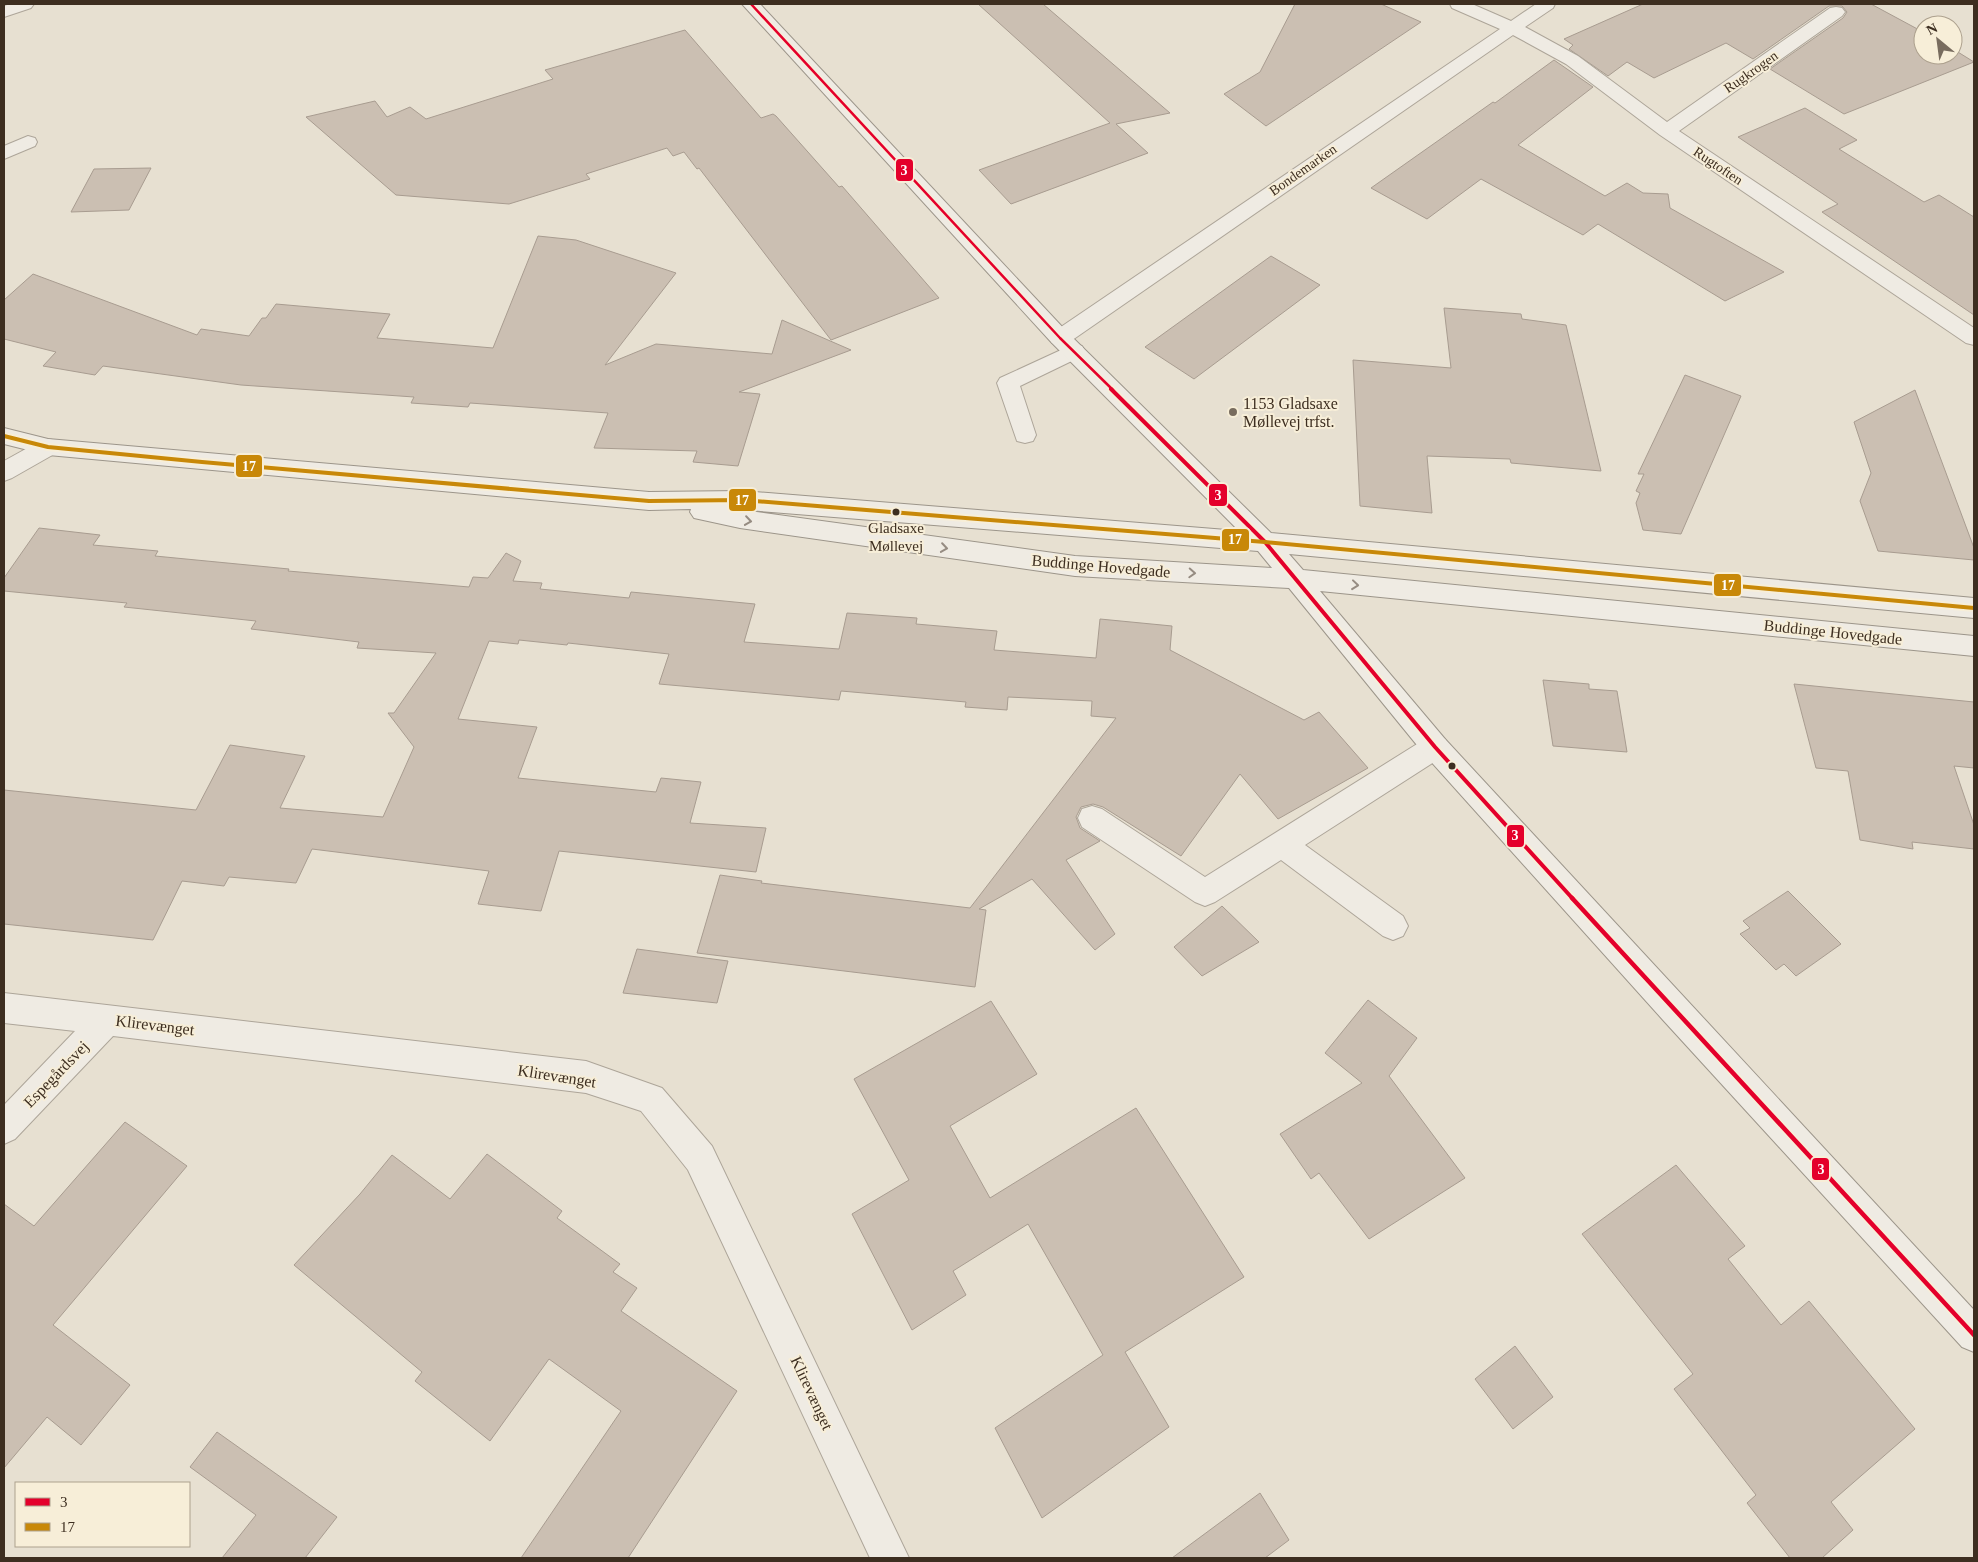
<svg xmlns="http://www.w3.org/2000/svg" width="1978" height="1562" viewBox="0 0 1978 1562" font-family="'Times New Roman',serif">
	<rect width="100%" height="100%" fill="#e7e0d1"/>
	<path fill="#cbbfb2" stroke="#a89c90" d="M 978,4 L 1043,4 L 1170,113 L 1116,124 L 1148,153 L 1011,204 L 979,170 L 1110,123 Z
		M 1295,4 L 1381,4 L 1421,22 L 1266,126 L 1224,94 L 1260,72 Z
		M 1643,4 L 1871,4 L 1923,32 L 1923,55 L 1953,55 L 1953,49 L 1974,62 L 1844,114 L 1770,69 L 1843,18 L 1847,12 L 1842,6 L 1829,6 L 1753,59 L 1726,43 L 1654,78 L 1627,62 L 1608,76 L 1569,49 L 1573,45 L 1564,39 Z
		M 685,30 L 761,118 L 773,114 L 776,116 L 839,187 L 842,186 L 939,298 L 831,340 L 699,168 L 697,169 L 684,152 L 673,156 L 667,148 L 586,174 L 590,179 L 509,204 L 396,195 L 306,117 L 375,101 L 387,117 L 410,107 L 426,119 L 553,79 L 545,70 Z
		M 1554,60 L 1593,87 L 1518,145 L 1605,196 L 1627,183 L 1643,193 L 1668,194 L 1670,208 L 1784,272 L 1725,301 L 1598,224 L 1583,235 L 1481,179 L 1427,219 L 1371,188 L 1493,102 L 1495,103 Z
		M 1805,108 L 1857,140 L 1839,149 L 1924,202 L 1939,195 L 1974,217 L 1974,315 L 1822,212 L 1838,204 L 1738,137 Z
		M 151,168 L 129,210 L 71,212 L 94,169 Z
		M 538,236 L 576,240 L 676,273 L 605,365 L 656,344 L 772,354 L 782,320 L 851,350 L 739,392 L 760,394 L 738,466 L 693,462 L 697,451 L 594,448 L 608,413 L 470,403 L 468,407 L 411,403 L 414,397 L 241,385 L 103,366 L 95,375 L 43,366 L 56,352 L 4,339 L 4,300 L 33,274 L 197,335 L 201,329 L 249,336 L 262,318 L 266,318 L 276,304 L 390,314 L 377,338 L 493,348 Z
		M 1271,256 L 1320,285 L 1194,379 L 1145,347 Z
		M 1444,308 L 1521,314 L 1522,319 L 1566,325 L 1601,471 L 1511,463 L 1510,459 L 1427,456 L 1432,513 L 1360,506 L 1353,360 L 1451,368 Z
		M 1685,375 L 1741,396 L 1681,534 L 1643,530 L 1636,503 L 1640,493 L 1636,491 L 1644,474 L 1638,474 Z
		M 1915,390 L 1974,548 L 1974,560 L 1878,551 L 1860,501 L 1871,473 L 1854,422 Z
		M 39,528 L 100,535 L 93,545 L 158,551 L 155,556 L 289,569 L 288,571 L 469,587 L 473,577 L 488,578 L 506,553 L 521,561 L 513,581 L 542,583 L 540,589 L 629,598 L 631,592 L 755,604 L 744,642 L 839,649 L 847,613 L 917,618 L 916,624 L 997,631 L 994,650 L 1096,658 L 1100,619 L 1172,626 L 1170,650 L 1304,720 L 1319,712 L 1368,768 L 1278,819 L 1240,774 L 1181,856 L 1103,807 L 1093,804 L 1081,807 L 1076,817 L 1080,828 L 1100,841 L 1066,860 L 1115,934 L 1095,950 L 1032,879 L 979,909 L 986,910 L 975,987 L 697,953 L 720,875 L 762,881 L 761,883 L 970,908 L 1116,718 L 1091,716 L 1092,701 L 1008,697 L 1007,710 L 965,707 L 966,702 L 841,691 L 839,700 L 659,684 L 669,654 L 568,643 L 567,645 L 519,640 L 518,644 L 489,641 L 458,719 L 537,727 L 518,778 L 656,792 L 661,778 L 701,782 L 690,823 L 766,828 L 756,872 L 559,851 L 541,911 L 478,904 L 489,871 L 312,849 L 296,883 L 229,877 L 224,886 L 182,881 L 153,940 L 4,924 L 4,790 L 196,810 L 230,745 L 305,756 L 280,808 L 383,817 L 414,747 L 388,713 L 394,713 L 436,653 L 357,648 L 359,642 L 251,629 L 256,621 L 124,607 L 127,603 L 4,591 L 4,578 Z
		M 1543,680 L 1589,684 L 1589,689 L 1617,691 L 1627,752 L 1553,746 Z
		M 1794,684 L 1974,702 L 1974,768 L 1954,766 L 1974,825 L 1974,849 L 1912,842 L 1913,849 L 1860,840 L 1848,771 L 1816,768 Z
		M 1788,891 L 1841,944 L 1796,976 L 1784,964 L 1776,970 L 1740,934 L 1750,928 L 1743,921 Z
		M 1222,906 L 1259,942 L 1202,976 L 1174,947 Z
		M 637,949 L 728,961 L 717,1003 L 623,993 Z
		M 1368,1000 L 1417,1038 L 1389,1076 L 1465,1178 L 1369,1239 L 1319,1173 L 1311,1179 L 1280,1134 L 1362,1083 L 1325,1053 Z
		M 991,1001 L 1037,1074 L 950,1126 L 990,1198 L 1136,1108 L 1244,1277 L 1125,1352 L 1169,1427 L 1042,1518 L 995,1428 L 1103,1355 L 1028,1224 L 953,1271 L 966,1295 L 912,1330 L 852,1214 L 909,1180 L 854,1079 Z
		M 125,1122 L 187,1166 L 53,1325 L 130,1385 L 81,1445 L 47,1417 L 4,1468 L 4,1204 L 34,1226 Z
		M 487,1154 L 562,1211 L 557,1218 L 620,1264 L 613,1272 L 637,1288 L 621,1311 L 737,1391 L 628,1558 L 521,1558 L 621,1411 L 549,1359 L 490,1441 L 415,1381 L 422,1372 L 294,1265 L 360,1194 L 392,1155 L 450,1199 Z
		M 1676,1165 L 1745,1246 L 1728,1259 L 1781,1325 L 1809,1301 L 1915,1429 L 1831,1502 L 1853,1530 L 1822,1558 L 1790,1558 L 1747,1503 L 1756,1495 L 1674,1389 L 1693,1374 L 1582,1234 Z
		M 1515,1346 L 1553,1397 L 1513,1429 L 1475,1379 Z
		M 217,1432 L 337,1517 L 305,1558 L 222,1558 L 256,1515 L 190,1467 Z
		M 1260,1493 L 1289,1540 L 1265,1558 L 1172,1558 Z"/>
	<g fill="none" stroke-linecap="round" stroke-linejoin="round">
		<g stroke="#ada599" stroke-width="2">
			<path id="lane" d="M 1074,344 L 1082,346 L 1085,351 L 1082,356 L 1020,386 L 1036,435 L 1033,441 L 1025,443 L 1017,441 L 997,383 L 1000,378 Z
				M 1435,735 L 1445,739 L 1449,747 L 1445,755 L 1305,845 L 1403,916 L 1408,926 L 1403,936 L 1393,940 L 1383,936 L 1281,860 L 1215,902 L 1205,906 L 1195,902 L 1082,827 L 1078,818 L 1082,809 L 1092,806 L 1102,809 L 1205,877 L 1425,739 Z"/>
		</g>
		<g stroke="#ada599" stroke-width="2">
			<path id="street" d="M 10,4 L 34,4 L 31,8 L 4,17 L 4,6 Z
				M 1450,4 L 1472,4 L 1511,21 L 1536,4 L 1555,4 L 1553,8 L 1525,27 L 1578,56 L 1667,122 L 1830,8 L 1836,7 L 1842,8 L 1845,12 L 1842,16 L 1679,131 L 1974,328 L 1974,345 L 1966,343 L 1660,135 L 1566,64 L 1513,35 L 1068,343 L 1060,345 L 1052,343 L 1049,338 L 1052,333 L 1500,29 L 1452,8 Z
				M 28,136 L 35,138 L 37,142 L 35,146 L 4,159 L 4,146 Z
				M 48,439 L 56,441 L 60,447 L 56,453 L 12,478 L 4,481 L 4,461 L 40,441 Z
				M 4,993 L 586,1061 L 662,1088 L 712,1146 L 909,1558 L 870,1558 L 688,1170 L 641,1111 L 586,1093 L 113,1036 L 15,1139 L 4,1144 L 4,1105 L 75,1031 L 4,1023 Z"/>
		</g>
		<g stroke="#9c958a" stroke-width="2">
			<path id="secondary" d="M 742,4 L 760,4 L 1068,333 L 1271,533 L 1974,598 L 1974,618 L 1289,554 L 1303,570 L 1974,636 L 1974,656 L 1320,591 L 1445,739 L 1974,1310 L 1974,1352 L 1962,1347 L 1663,1020 L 1425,755 L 1289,588 L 1075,576 L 740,528 L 694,518 L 690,512 L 691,509 L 649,510 L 48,455 L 4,444 L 4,428 L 48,439 L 649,492 L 742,491 L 1239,531 L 1052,343 ZM 735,509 L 1258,551 L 1272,568 L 1075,556 Z"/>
		</g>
		<use href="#lane" fill="#efebe3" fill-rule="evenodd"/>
		<use href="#street" fill="#efebe3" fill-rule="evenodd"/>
		<use href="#secondary" fill="#efebe3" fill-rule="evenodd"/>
		<g stroke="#f7eed8" stroke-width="5">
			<path id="bus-1-far2" d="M 751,4 L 1060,338 L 1113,390"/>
		</g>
		<g stroke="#f7eed8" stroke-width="8">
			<path id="bus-1-far1" d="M 1111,389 L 1265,542 L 1435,747 L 1573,899"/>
		</g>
		<g stroke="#f7eed8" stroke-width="8">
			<path id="bus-1" d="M 1572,898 L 1974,1335"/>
		</g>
		<g stroke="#f7eed8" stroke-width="8">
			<path id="bus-2" d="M 4,436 L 48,447 L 202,462 L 649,501 L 742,500 L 1265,542 L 1974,608"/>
		</g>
		<use href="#bus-1-far2" stroke="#e4002b" stroke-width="2.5"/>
		<use href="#bus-1-far1" stroke="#e4002b" stroke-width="4"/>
		<use href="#bus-1" stroke="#e4002b" stroke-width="4.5"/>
		<use href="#bus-2" stroke="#c88808" stroke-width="4"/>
	</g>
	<defs><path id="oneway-chevron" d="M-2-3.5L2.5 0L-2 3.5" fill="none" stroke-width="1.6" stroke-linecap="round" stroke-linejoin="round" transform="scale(1.25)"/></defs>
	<g stroke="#968c82">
		<use href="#oneway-chevron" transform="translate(748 521) rotate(8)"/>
		<use href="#oneway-chevron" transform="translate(944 548) rotate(8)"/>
		<use href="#oneway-chevron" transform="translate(1192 573) rotate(3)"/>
		<use href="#oneway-chevron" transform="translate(1355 585) rotate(6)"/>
	</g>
	<circle fill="#786c5e" stroke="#f7eed8" stroke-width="2" cx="1233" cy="412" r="5"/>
	<g fill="#3d2e20" stroke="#f7eed8" stroke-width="2">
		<circle cx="896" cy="512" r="4.5"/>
		<circle cx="1452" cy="766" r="4.5"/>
	</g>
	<g text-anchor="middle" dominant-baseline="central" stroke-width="4" stroke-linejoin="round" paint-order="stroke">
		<g font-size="14" fill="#3d2e20" stroke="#f7eed8">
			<text transform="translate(1751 72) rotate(-35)">Rugkrogen</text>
			<text transform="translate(1718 166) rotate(34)">Rugtoften</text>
			<text transform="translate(1303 170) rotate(-35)">Bondemarken</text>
		</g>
		<g font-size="15" fill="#3d2e20" stroke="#f7eed8">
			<text x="896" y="528">Gladsaxe<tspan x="896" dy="18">Møllevej</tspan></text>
		</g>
		<g font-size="16" fill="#3d2e20" stroke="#f7eed8" text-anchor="start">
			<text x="1243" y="403">1153 Gladsaxe<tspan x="1243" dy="18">Møllevej trfst.</tspan></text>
		</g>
		<g font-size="16" fill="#3d2e20" stroke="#f7eed8">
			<text transform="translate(1101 566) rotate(5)">Buddinge Hovedgade</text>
			<text transform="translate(1833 632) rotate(6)">Buddinge Hovedgade</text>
			<text transform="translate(155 1025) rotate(7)">Klirevænget</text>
			<text transform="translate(56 1074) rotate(-46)">Espegårdsvej</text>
			<text transform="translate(557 1076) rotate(9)">Klirevænget</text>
			<text transform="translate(812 1393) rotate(65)">Klirevænget</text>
		</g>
	</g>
	<g stroke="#f7eed8" stroke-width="2">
		<rect x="895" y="158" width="19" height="24" rx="5" fill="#e4002b"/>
		<rect x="235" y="454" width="28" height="24" rx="5" fill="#c88808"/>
		<rect x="1208" y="483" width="20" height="24" rx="5" fill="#e4002b"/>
		<rect x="728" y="488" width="29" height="24" rx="5" fill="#c88808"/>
		<rect x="1221" y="528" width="29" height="24" rx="5" fill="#c88808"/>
		<rect x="1713" y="573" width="29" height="24" rx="5" fill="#c88808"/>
		<rect x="1506" y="824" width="19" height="24" rx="5" fill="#e4002b"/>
		<rect x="1811" y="1157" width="19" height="24" rx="5" fill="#e4002b"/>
	</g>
	<g font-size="14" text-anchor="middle" font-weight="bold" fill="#fff">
		<text x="904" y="175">3</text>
		<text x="249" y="471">17</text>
		<text x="1218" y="500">3</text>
		<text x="742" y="505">17</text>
		<text x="1235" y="544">17</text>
		<text x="1728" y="590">17</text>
		<text x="1515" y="840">3</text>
		<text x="1821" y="1174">3</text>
	</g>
	<rect width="1978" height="1562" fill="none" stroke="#3d2e20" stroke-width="10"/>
	<rect x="15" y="1482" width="175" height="65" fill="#f7eed8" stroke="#ada18e"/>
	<rect x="25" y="1498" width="25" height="8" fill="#e4002b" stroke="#ada18e"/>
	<text x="60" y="1507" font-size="15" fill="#3d2e20">3</text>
	<rect x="25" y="1523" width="25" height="8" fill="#c88808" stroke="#ada18e"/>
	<text x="60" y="1532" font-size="15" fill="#3d2e20">17</text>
	<g transform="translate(1938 40) rotate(331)"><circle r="24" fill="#f7eed8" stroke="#ada18e"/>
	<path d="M0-4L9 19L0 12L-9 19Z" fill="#786c5e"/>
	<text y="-8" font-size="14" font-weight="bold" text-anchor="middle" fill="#3d2e20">N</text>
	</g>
</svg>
